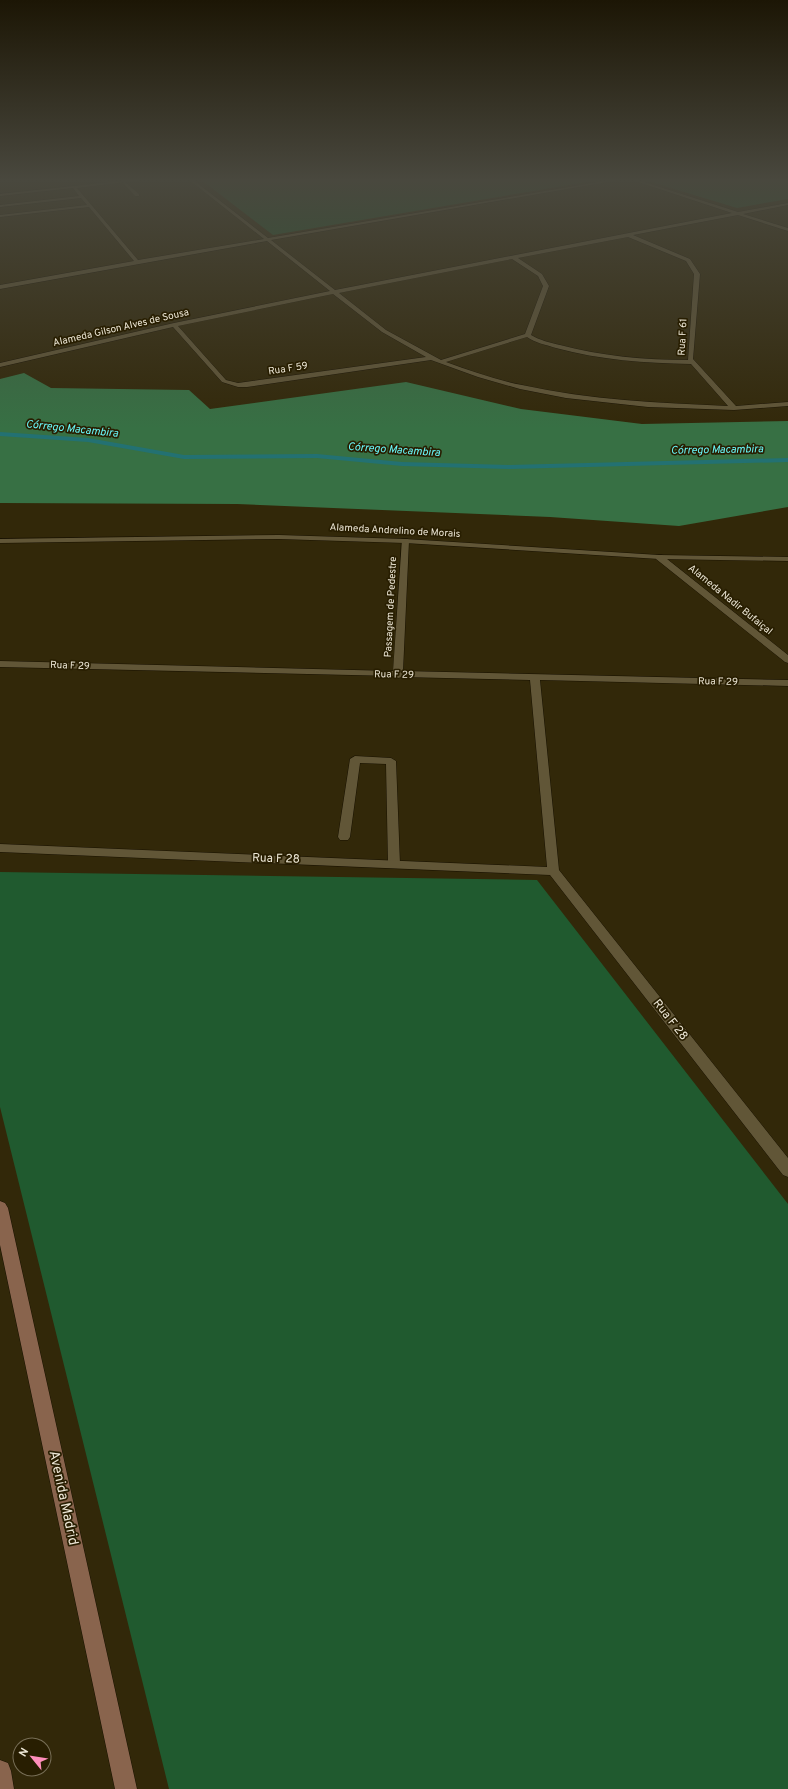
<svg xmlns="http://www.w3.org/2000/svg" width="788" height="1789" viewBox="0 0 788 1789" font-family="Overpass,sans-serif">
	<rect width="100%" height="100%" fill="#322809"/>
	<path fill="#205a2f" d="M 200,179 L 605,179 L 273,235 Z
		M 641,179 L 788,179 L 788,199 L 737,208 Z
		M 0,872 L 537,880 L 788,1204 L 788,1789 L 169,1789 L 0,1107 Z"/>
	<path fill="#377044" d="M 24,373 L 51,388 L 189,390 L 210,409 L 406,382 L 521,409 L 642,424 L 788,421 L 788,507 L 679,526 L 550,517 L 237,504 L 0,503 L 0,379 Z"/>
	<g fill="none" stroke-linecap="round" stroke-linejoin="round">
		<path fill="#237172" fill-rule="evenodd" d="M 0,432 L 88,438 L 184,455 L 317,454 L 402,462 L 509,465 L 788,458 L 788,462 L 509,469 L 402,466 L 317,458 L 184,459 L 88,442 L 0,436 Z"/>
		<g stroke="#181100" stroke-width="1">
			<path id="service" d="M 124,181 L 139,194 L 139,196 L 135,196 L 123,183 Z
				M 355,756 L 391,758 L 396,761 L 400,864 L 398,867 L 390,867 L 388,864 L 386,764 L 360,763 L 350,837 L 348,840 L 340,840 L 338,837 L 350,759 Z"/>
		</g>
		<g stroke="#181100" stroke-width="1">
			<path id="minor" d="M 138,179 L 151,179 L 77,188 L 138,260 L 264,239 L 188,179 L 192,179 L 268,238 L 616,179 L 625,179 L 271,240 L 335,290 L 732,213 L 629,179 L 635,179 L 738,212 L 788,203 L 788,205 L 743,214 L 788,228 L 788,231 L 738,215 L 633,235 L 690,259 L 700,274 L 693,359 L 736,406 L 788,402 L 788,406 L 734,410 L 648,407 L 566,398 L 520,389 L 478,377 L 431,360 L 247,387 L 238,387 L 222,382 L 173,327 L 0,367 L 0,363 L 174,323 L 330,291 L 267,241 L 0,289 L 0,285 L 134,261 L 89,207 L 0,217 L 0,215 L 87,205 L 81,198 L 0,207 L 0,205 L 79,196 L 73,188 L 0,196 L 0,194 ZM 628,237 L 686,261 L 694,274 L 688,360 C 645,360 601,356 560,345 C 551,343 539,340 531,335 L 549,286 L 542,274 L 518,258 ZM 512,259 L 538,276 L 543,286 L 525,334 L 441,360 L 386,330 L 339,293 ZM 333,294 L 382,332 L 426,357 L 238,383 L 226,380 L 178,326 ZM 527,337 C 535,343 547,345 556,348 C 600,360 645,363 691,364 L 728,406 C 659,403 590,400 522,385 C 496,380 471,371 446,362 Z
				M 402,539 L 408,539 L 409,541 L 403,671 L 788,680 L 788,686 L 540,680 L 559,870 L 788,1158 L 788,1177 L 783,1175 L 550,875 L 0,852 L 0,844 L 547,867 L 530,680 L 402,677 L 398,678 L 394,676 L 0,667 L 0,661 L 393,671 Z
				M 656,555 L 662,555 L 788,655 L 788,663 L 785,662 L 656,559 Z"/>
		</g>
		<g stroke="#181100" stroke-width="1">
			<path id="tertiary" d="M 279,535 L 405,539 L 659,555 L 788,557 L 788,561 L 659,559 L 405,543 L 279,539 L 0,543 L 0,539 Z"/>
		</g>
		<g stroke="#181100" stroke-width="1">
			<path id="secondary" d="M 0,1201 L 5,1203 L 8,1208 L 137,1789 L 115,1789 L 0,1245 Z
				M 0,1760 L 8,1763 L 11,1771 L 14,1789 L 0,1789 Z"/>
		</g>
		<use href="#service" fill="#615637" fill-rule="evenodd"/>
		<use href="#minor" fill="#615637" fill-rule="evenodd"/>
		<use href="#tertiary" fill="#615637" fill-rule="evenodd"/>
		<use href="#secondary" fill="#89644d" fill-rule="evenodd"/>
	</g>
	<linearGradient id="sky" x2="0" y2="1"><stop stop-color="#1c1605"/><stop offset="0.42" stop-color="#49483e"/><stop offset="1" stop-color="#49483e" stop-opacity="0"/></linearGradient>
	<rect width="788" height="429" fill="url(#sky)"/>
	<g text-anchor="middle" dominant-baseline="central" stroke-width="3.5" stroke-linejoin="round" paint-order="stroke">
		<g font-size="10" fill="#ede7d6" stroke="#281e01">
			<text transform="translate(121 328) rotate(-13)">Alameda Gilson Alves de Sousa</text>
			<text transform="translate(683 337) rotate(-87)">Rua F 61</text>
			<text transform="translate(288 369) rotate(-9)">Rua F 59</text>
			<text transform="translate(395 531) rotate(3)">Alameda Andrelino de Morais</text>
			<text transform="translate(730 600) rotate(39)">Alameda Nadir Bufaiçal</text>
			<text transform="translate(391 607) rotate(-87)">Passagem de Pedestre</text>
			<text transform="translate(70 666) rotate(2)">Rua F 29</text>
			<text transform="translate(394 675) rotate(1)">Rua F 29</text>
			<text transform="translate(718 682) rotate(1)">Rua F 29</text>
		</g>
		<g font-size="11" font-style="italic" fill="#69f7f9" stroke="#281e01">
			<text transform="translate(72 429) rotate(6)">Córrego Macambira</text>
			<text transform="translate(394 450) rotate(4)">Córrego Macambira</text>
			<text transform="translate(717 450) rotate(-1)">Córrego Macambira</text>
		</g>
		<g font-size="12" fill="#ede7d6" stroke="#281e01">
			<text transform="translate(276 859) rotate(2)">Rua F 28</text>
			<text transform="translate(670 1020) rotate(52)">Rua F 28</text>
		</g>
		<g font-size="14" fill="#ede7d6" stroke="#281e01">
			<text transform="translate(63 1498) rotate(78)">Avenida Madrid</text>
		</g>
	</g>
	<g transform="translate(32 1757) rotate(300)"><circle r="19" fill="#281e01" stroke="#776e56"/>
	<path d="M0-3L7 15L0 10L-7 15Z" fill="#ff8ebb"/>
	<text y="-6" font-size="11" font-weight="bold" text-anchor="middle" fill="#ede7d6">N</text>
	</g>
</svg>
